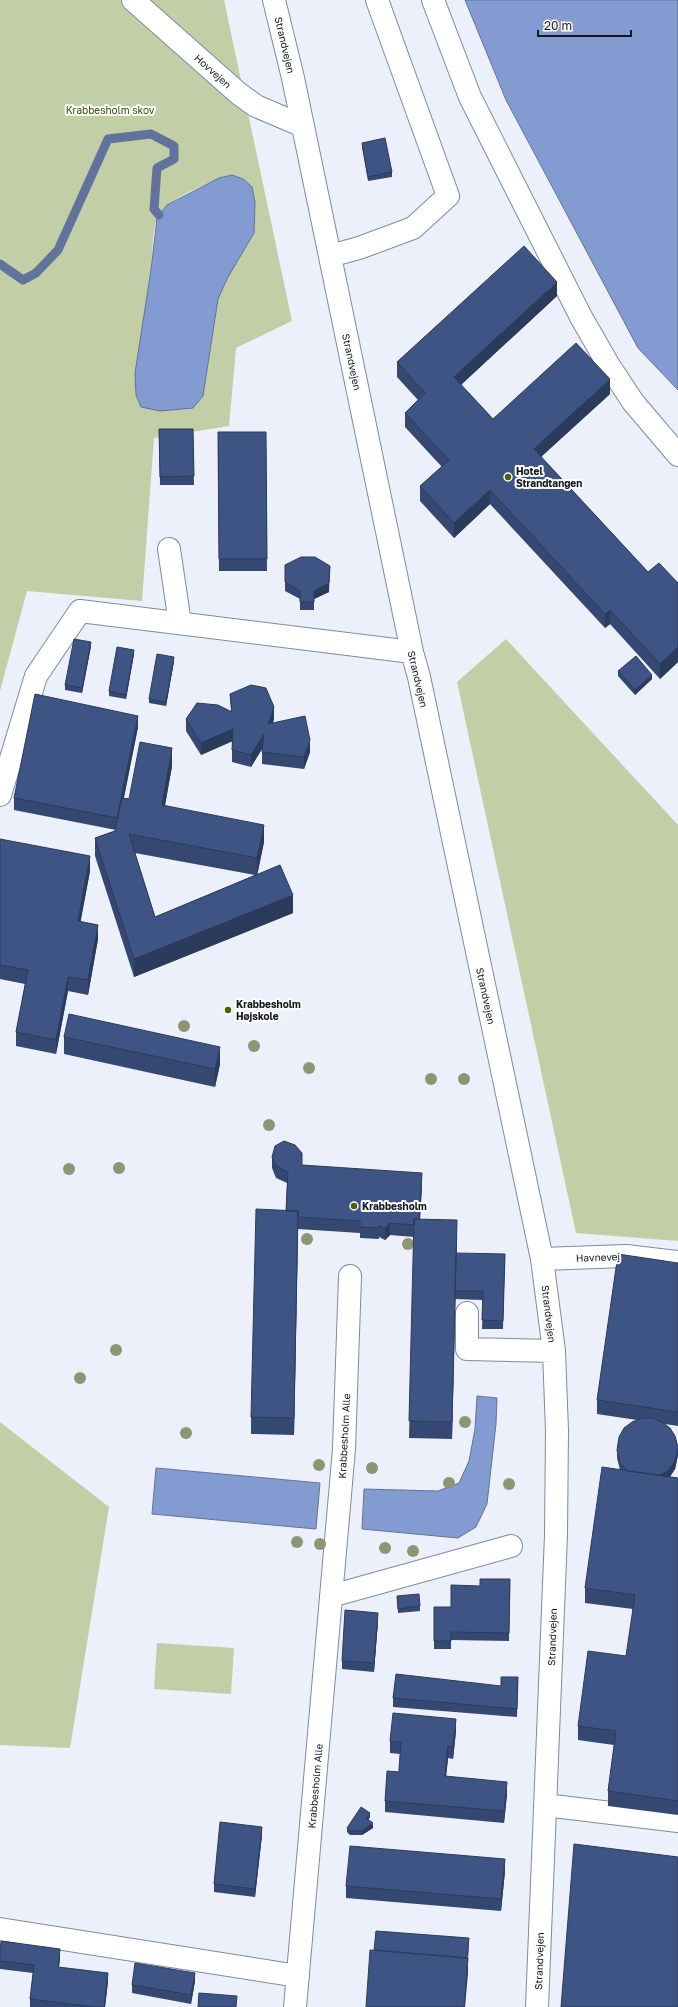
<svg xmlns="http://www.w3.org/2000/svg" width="678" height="2007" viewBox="0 0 678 2007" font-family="'Golos Text',sans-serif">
	<rect width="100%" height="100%" fill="#ebf0fa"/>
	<path fill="#c2cea6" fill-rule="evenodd" d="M 0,0 L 224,0 L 292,321 L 236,348 L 229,426 L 154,438 L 142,601 L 27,591 L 0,691 ZM 232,175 L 228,277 L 218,299 L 151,270 C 152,259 153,226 157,218 C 165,199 214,180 232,175 Z
		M 506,639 L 678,825 L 678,1241 L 576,1233 L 457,682 Z
		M 0,1422 L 109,1507 L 70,1748 L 0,1745 Z
		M 157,1643 L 234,1648 L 231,1694 L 154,1689 Z"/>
	<path fill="#839bd1" stroke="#61739c" d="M 465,0 L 678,0 L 678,390 L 638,348 L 506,100 Z
		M 232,175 L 243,179 L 252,187 L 255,202 L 254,233 L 228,277 L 218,299 L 203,396 L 193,408 L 160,411 L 141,407 L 136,395 L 135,373 L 151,270 L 157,218 L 167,205 L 219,178 Z
		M 477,1396 L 497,1398 L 496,1424 L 487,1504 L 476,1527 L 458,1538 L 362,1529 L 364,1489 L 438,1491 L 459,1483 L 469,1461 L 475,1429 Z
		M 156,1468 L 320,1483 L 316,1529 L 152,1514 Z"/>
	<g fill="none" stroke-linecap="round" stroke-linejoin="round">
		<path stroke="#61739c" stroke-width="9" d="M 0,264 L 23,280 L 36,273 L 58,250 L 108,139 L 151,134 L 174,146 L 174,159 L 157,168 L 154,209 L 159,215"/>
		<g stroke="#7f8aa1" stroke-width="24">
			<path id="minor" d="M 133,0 L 238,93 L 256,106 L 303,126
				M 274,0 L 293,78 L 412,652 L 419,677 L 542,1259 L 554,1351 L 557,1431 L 556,1535 L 537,2007
				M 433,0 L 470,97 L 581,317 L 608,364 L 633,402 L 678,455
				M 330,256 L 359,248 L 413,228 L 448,196 L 377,0
				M 169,549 L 180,623
				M 0,795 L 36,676 L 80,611 L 412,652
				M 542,1259 L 626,1256 L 678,1262
				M 467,1313 L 467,1349 L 554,1351
				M 331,1596 L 511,1546
				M 545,1805 L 678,1821
				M 0,1929 L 298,1976
				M 295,2007 L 344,1449 L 350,1276"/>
		</g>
		<use href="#minor" stroke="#fff" stroke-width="22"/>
	</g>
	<g fill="#8c9673">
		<circle cx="184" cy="1026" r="6"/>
		<circle cx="254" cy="1046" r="6"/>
		<circle cx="309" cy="1068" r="6"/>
		<circle cx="431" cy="1079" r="6"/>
		<circle cx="464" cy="1079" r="6"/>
		<circle cx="269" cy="1125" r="6"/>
		<circle cx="119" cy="1168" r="6"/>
		<circle cx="69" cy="1169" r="6"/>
		<circle cx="307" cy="1239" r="6"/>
		<circle cx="408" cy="1244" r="6"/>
		<circle cx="116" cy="1350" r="6"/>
		<circle cx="80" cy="1378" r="6"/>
		<circle cx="465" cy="1422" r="6"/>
		<circle cx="186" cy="1433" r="6"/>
		<circle cx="319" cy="1465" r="6"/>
		<circle cx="372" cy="1468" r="6"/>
		<circle cx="449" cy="1483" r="6"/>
		<circle cx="509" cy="1484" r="6"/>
		<circle cx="297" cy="1542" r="6"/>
		<circle cx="320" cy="1544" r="6"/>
		<circle cx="385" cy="1548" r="6"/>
		<circle cx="413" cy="1551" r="6"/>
	</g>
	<path fill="#354872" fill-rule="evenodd" d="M 362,143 L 392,172 L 392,177 L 368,181 L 362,147 Z
		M 557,296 L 461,385 L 493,419 L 610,394 L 541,457 L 648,572 L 678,583 L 678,662 L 660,679 L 610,624 L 605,628 L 490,504 L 454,538 L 420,501 L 420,486 L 442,467 L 405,427 L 405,413 L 418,400 L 397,377 L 397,362 Z
		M 159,429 L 193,429 L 194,485 L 160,485 Z
		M 218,432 L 266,432 L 267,571 L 219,571 Z
		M 285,565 L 329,592 L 314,599 L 314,610 L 300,610 L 300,599 L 285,591 Z
		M 91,646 L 82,693 L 65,690 L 65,685 Z
		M 134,654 L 126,699 L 109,696 L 109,691 Z
		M 174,661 L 166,706 L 149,703 L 149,699 Z
		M 618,671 L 652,679 L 635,695 L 618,676 Z
		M 230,694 L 274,719 L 273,723 L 310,752 L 304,769 L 262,764 L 262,748 L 251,767 L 232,762 L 232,741 L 201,755 L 186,731 L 186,719 L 231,711 Z
		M 138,727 L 124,798 L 129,799 L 172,766 L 165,805 L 264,842 L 257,875 L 293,913 L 134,977 L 95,856 L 95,838 L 115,831 L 116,830 L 14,810 L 14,798 ZM 135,853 L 255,875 L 155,917 Z
		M 0,839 L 90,871 L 80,922 L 98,939 L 88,995 L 68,991 L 56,1054 L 16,1046 L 16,1032 L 25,984 L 0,979 Z
		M 64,1037 L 220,1064 L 215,1087 L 64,1054 Z
		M 272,1157 L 302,1165 L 422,1185 L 420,1219 L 457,1238 L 456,1262 L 505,1254 L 503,1329 L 482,1329 L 483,1300 L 455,1299 L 452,1439 L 409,1438 L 414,1237 L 390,1235 L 385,1240 L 379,1237 L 379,1239 L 360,1238 L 360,1233 L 298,1229 L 294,1435 L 251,1434 L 251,1417 L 286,1211 L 287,1183 L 276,1178 L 272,1168 Z
		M 678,1263 L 678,1426 L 665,1424 L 678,1455 L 675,1469 L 670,1477 L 678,1478 L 678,1815 L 608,1806 L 608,1791 L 614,1745 L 578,1740 L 578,1726 L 626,1656 L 633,1609 L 585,1603 L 585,1588 L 620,1470 L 617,1458 L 617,1450 L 637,1420 L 597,1414 L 597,1400 Z
		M 510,1579 L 509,1641 L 451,1640 L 451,1649 L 434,1649 L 434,1607 L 451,1607 L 480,1586 Z
		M 397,1596 L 420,1606 L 420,1611 L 398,1613 Z
		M 378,1621 L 374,1672 L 342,1669 L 342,1661 Z
		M 518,1677 L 517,1717 L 393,1707 L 393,1698 L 501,1686 Z
		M 456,1731 L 453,1759 L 448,1758 L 446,1776 L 507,1794 L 504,1823 L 385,1812 L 385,1801 L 399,1772 L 400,1754 L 390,1753 L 390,1741 Z
		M 370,1817 L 368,1820 L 373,1828 L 362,1835 L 350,1835 L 347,1832 L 347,1828 Z
		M 262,1835 L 255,1897 L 214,1892 L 214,1884 Z
		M 505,1871 L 501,1911 L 346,1898 L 346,1886 Z
		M 0,1951 L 60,1958 L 59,1967 L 108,1981 L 105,2007 L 30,2007 L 30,1999 L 33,1973 L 0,1969 Z
		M 195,1981 L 191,2004 L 132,1993 L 132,1985 Z"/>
	<path fill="#2b3b5c" d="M 557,282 L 557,296 L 454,391 L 454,377 Z
		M 610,379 L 610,394 L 534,463 L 534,449 Z
		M 490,490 L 490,504 L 454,538 L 454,523 Z
		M 330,566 L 329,592 L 314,599 L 314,610 L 314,591 Z
		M 610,610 L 610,624 L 605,628 L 605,614 Z
		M 91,642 L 91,646 L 82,693 L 82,688 Z
		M 678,647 L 678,662 L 660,679 L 660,664 Z
		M 134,650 L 134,654 L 126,699 L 126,695 Z
		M 174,657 L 174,661 L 166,706 L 166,702 Z
		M 652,675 L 652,679 L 635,695 L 635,690 Z
		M 274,707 L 274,719 L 268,736 L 268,724 Z
		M 138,716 L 138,727 L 117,830 L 117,818 Z
		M 233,729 L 233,741 L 201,755 L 201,743 Z
		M 264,734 L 264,746 L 251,767 L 251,755 Z
		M 310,740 L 310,752 L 304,769 L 304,757 Z
		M 172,748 L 172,766 L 162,822 L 162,805 Z
		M 264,825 L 264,842 L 257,876 L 257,858 Z
		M 90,856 L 90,871 L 78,936 L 78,921 Z
		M 293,895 L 293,913 L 134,977 L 134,959 Z
		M 98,925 L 98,939 L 88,995 L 88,980 Z
		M 68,977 L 68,991 L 56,1054 L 56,1040 Z
		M 220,1047 L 220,1064 L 215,1087 L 215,1069 Z
		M 422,1173 L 422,1185 L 419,1237 L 419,1225 Z
		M 298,1211 L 298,1229 L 294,1435 L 294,1418 Z
		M 457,1220 L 457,1238 L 452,1439 L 452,1422 Z
		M 390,1223 L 390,1235 L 385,1240 L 385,1228 Z
		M 678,1447 L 678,1455 L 675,1469 L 668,1479 L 656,1478 Z
		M 378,1613 L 378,1621 L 374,1672 L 374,1663 Z
		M 456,1719 L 456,1731 L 453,1759 L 453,1747 Z
		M 448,1746 L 448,1758 L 445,1788 L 445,1776 Z
		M 507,1782 L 507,1794 L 504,1823 L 504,1811 Z
		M 370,1813 L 370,1817 L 366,1823 L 366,1818 Z
		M 373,1823 L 373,1828 L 362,1835 L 362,1831 Z
		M 262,1827 L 262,1835 L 255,1897 L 255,1889 Z
		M 505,1859 L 505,1871 L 501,1911 L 501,1899 Z
		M 469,1938 L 469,1946 L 467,1972 L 467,1964 Z
		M 60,1949 L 60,1958 L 58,1975 L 58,1967 Z
		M 468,1958 L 468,1973 L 465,2007 L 464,2007 Z
		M 108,1973 L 108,1981 L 105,2007 L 104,2007 Z
		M 195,1973 L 195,1981 L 191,2004 L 191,1995 Z"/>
	<path fill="#3e5484" stroke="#2b3b5c" d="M 385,138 L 392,172 L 368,177 L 362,143 Z
		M 524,246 L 557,282 L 454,377 L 493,419 L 576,343 L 610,379 L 534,449 L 648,572 L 659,563 L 678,583 L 678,647 L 660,664 L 610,610 L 605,614 L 490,490 L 454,523 L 420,486 L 449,460 L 405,413 L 425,393 L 397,362 Z
		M 159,429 L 193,429 L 194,476 L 160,477 Z
		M 218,432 L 266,432 L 267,559 L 219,559 Z
		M 301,557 L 315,557 L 330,566 L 329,583 L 314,591 L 314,602 L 300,602 L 300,591 L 285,582 L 285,565 Z
		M 74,639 L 91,642 L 82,688 L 65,685 Z
		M 117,647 L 134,650 L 126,695 L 109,691 Z
		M 157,654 L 174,657 L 166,702 L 149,699 Z
		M 636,656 L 652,675 L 635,690 L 618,671 Z
		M 251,685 L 266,688 L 274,707 L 268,724 L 305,716 L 310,740 L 304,757 L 262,752 L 264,734 L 251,755 L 232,750 L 233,729 L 201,743 L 186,719 L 197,703 L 218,705 L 232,712 L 230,694 Z
		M 35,694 L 138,716 L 117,818 L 14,798 Z
		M 140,742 L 172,748 L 162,805 L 264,825 L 257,858 L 129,834 L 155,917 L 280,865 L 293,895 L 134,959 L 95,838 L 115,831 L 122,798 L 129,799 Z
		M 0,839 L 90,856 L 78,921 L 98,925 L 88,980 L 68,977 L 56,1040 L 16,1032 L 28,970 L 0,965 Z
		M 69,1014 L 220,1047 L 215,1069 L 64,1037 Z
		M 284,1141 L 295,1145 L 302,1153 L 302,1165 L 422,1173 L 419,1219 L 414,1219 L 414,1225 L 390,1223 L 385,1228 L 379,1226 L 379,1228 L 360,1227 L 360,1221 L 298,1217 L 298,1211 L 286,1211 L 288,1172 L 276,1166 L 272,1157 L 275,1146 Z
		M 256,1209 L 298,1211 L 294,1418 L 251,1417 Z
		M 414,1219 L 457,1220 L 452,1422 L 409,1421 Z
		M 456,1253 L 505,1254 L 503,1321 L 482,1320 L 483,1291 L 455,1291 Z
		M 618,1254 L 678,1263 L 678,1412 L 597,1400 Z
		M 642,1418 L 652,1418 L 662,1422 L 670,1428 L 675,1436 L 678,1447 L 675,1461 L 668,1471 L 659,1475 L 627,1471 L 620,1463 L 617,1450 L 619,1437 L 624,1428 L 632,1422 Z
		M 602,1467 L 678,1478 L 678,1801 L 608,1791 L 616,1731 L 578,1726 L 588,1651 L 626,1656 L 635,1595 L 585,1588 Z
		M 480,1579 L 510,1579 L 509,1633 L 451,1632 L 451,1641 L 434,1641 L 434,1607 L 451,1607 L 451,1585 L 480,1586 Z
		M 419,1594 L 420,1606 L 398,1609 L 397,1596 Z
		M 345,1610 L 378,1613 L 374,1663 L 342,1661 Z
		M 396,1674 L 501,1686 L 501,1677 L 518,1677 L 517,1709 L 393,1698 Z
		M 393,1713 L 456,1719 L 453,1747 L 448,1746 L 445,1776 L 507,1782 L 504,1811 L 385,1801 L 387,1771 L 399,1772 L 399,1769 L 401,1742 L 390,1741 Z
		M 361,1807 L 370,1813 L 366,1818 L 373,1823 L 362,1831 L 350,1831 L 347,1828 Z
		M 220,1822 L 262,1827 L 255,1889 L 214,1884 Z
		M 574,1844 L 678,1857 L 678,2007 L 561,2007 Z
		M 350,1846 L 505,1859 L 501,1899 L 346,1886 Z
		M 376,1931 L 469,1938 L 467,1958 L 374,1950 Z
		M 1,1941 L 60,1949 L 58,1967 L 108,1973 L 104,2007 L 95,2007 L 30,1999 L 34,1965 L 0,1961 L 0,1951 Z
		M 370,1950 L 468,1958 L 464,2007 L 366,2007 Z
		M 135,1963 L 195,1973 L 191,1995 L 132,1985 Z
		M 199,1993 L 237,1996 L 236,2007 L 198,2007 Z"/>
	<g fill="#506004" stroke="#fdfdfd" stroke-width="1.5">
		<circle cx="508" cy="477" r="4"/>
		<circle cx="228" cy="1010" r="4"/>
		<circle cx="354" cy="1206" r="4"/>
	</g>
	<g text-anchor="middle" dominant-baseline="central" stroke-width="4" stroke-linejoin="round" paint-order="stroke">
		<g font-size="10" fill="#131720" stroke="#fdfdfd">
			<text transform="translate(285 45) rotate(77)">Strandvejen</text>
			<text transform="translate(213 71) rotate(42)">Hovvejen</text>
			<text transform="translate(352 362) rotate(78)">Strandvejen</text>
			<text transform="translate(418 679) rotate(77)">Strandvejen</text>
			<text transform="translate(486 996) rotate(78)">Strandvejen</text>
			<text transform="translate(598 1257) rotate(-2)">Havnevej</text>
			<text transform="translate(549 1314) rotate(83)">Strandvejen</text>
			<text transform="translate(344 1436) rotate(-87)">Krabbesholm Alle</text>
			<text transform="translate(552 1637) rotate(-88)">Strandvejen</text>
			<text transform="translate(315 1786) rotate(-85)">Krabbesholm Alle</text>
			<text transform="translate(539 1961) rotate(-88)">Strandvejen</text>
		</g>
		<g font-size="10" fill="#3e4c04" stroke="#fdfdfd">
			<text x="110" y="110">Krabbesholm skov</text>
		</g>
		<g font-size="10" font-weight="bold" fill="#131720" stroke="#fdfdfd" text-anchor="start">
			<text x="516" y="471">Hotel<tspan x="516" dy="12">Strandtangen</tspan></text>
			<text x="236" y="1004">Krabbesholm<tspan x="236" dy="12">Højskole</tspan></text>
			<text x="362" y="1206">Krabbesholm</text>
		</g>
	</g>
	<path d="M538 30v6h93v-6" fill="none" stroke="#131720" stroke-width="2"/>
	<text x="544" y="30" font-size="12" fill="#131720" stroke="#fdfdfd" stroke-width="3" paint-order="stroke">20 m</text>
</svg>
